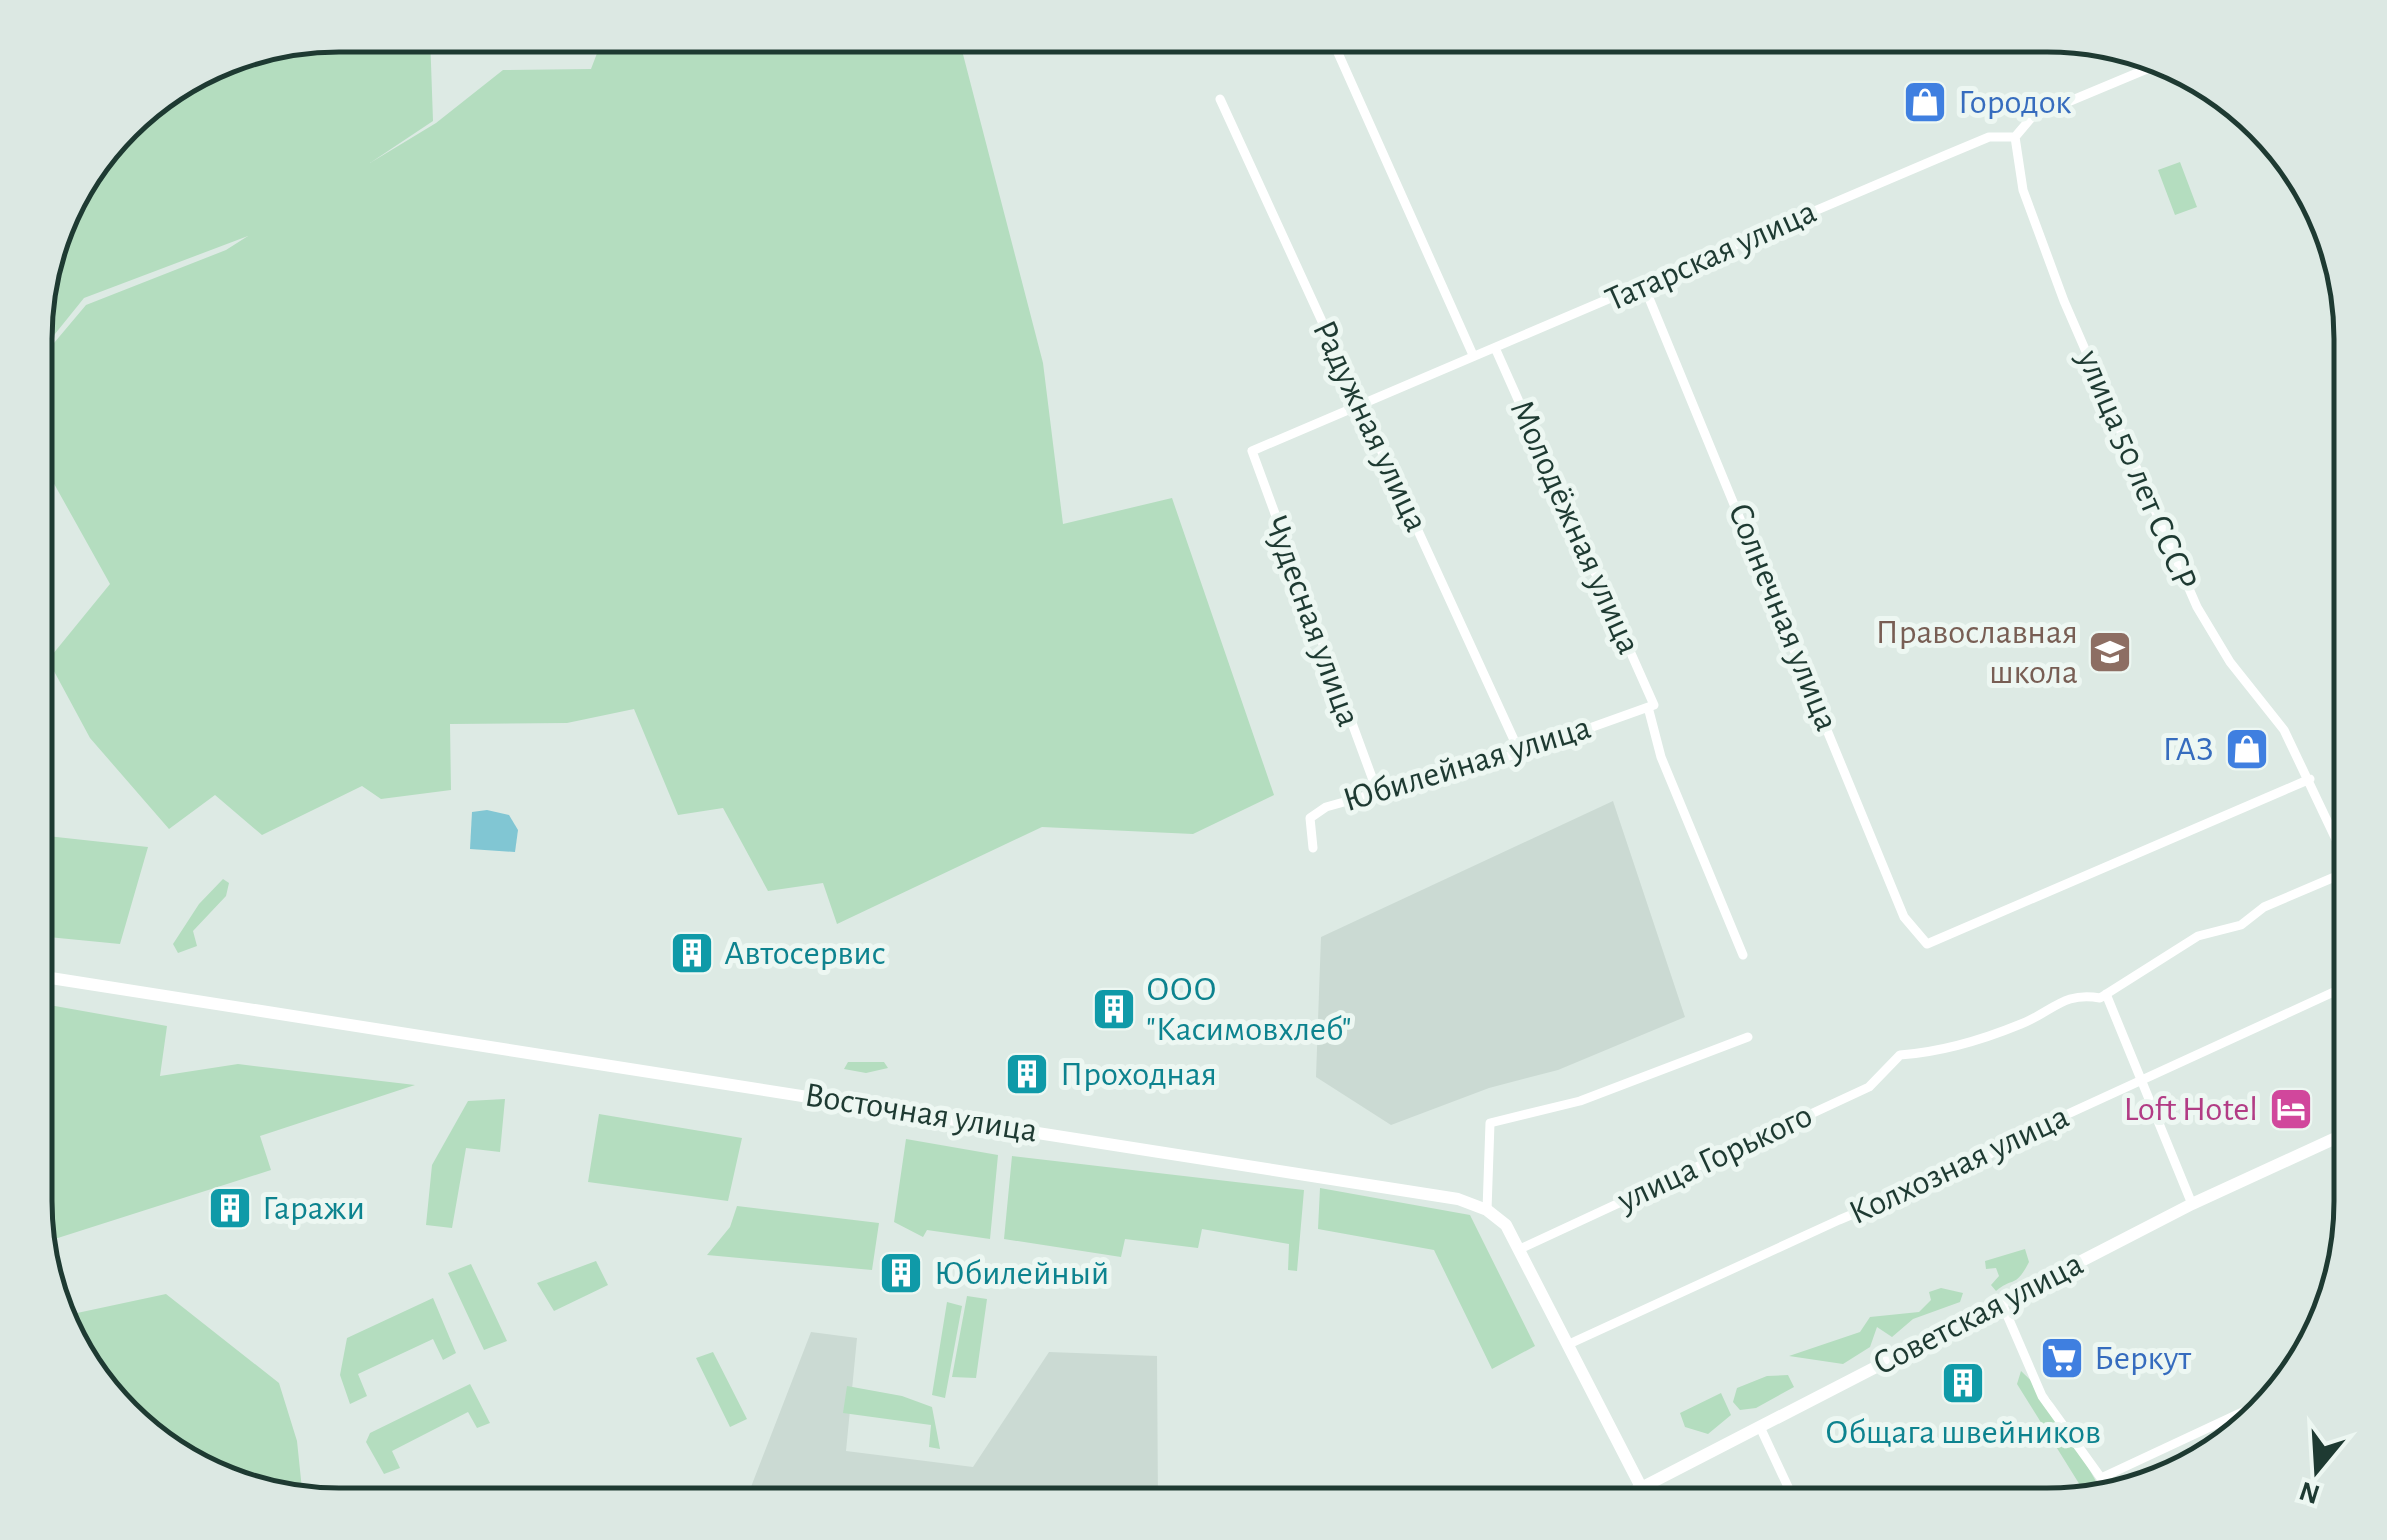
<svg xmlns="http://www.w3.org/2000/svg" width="2387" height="1540" viewBox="0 0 2387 1540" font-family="'Alegreya Sans',sans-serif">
	<rect width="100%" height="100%" fill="#ddeae4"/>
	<path fill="#cbdad3" d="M 1613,801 L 1685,1017 L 1558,1070 L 1489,1088 L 1391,1125 L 1316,1077 L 1321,937 Z
		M 811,1332 L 857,1338 L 846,1451 L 973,1467 L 1049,1352 L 1157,1356 L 1158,1505 L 744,1505 Z"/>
	<path fill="#b4ddbf" d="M 340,35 L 430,35 L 433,121 L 370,163 L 436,123 L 503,70 L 591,69 L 604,35 L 958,35 L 1043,363 L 1063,524 L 1172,498 L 1274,795 L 1193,834 L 1042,827 L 837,924 L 823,883 L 768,891 L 723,808 L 678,815 L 634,709 L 567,723 L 450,724 L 451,790 L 381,799 L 362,786 L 262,835 L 215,795 L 169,829 L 90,738 L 48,660 L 110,584 L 38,455 L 38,362 L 86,305 L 226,250 L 248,236 L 84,298 L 38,355 L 38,300 L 67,204 L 138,111 L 224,58 Z
		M 2180,162 L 2197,207 L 2175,215 L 2158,170 Z
		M 38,835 L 148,847 L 120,944 L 38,936 Z
		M 223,879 L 229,883 L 226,896 L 193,931 L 197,946 L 178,953 L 173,944 L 199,904 Z
		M 38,1003 L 167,1026 L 160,1076 L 238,1064 L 415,1085 L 260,1136 L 271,1170 L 39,1244 Z
		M 848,1062 L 884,1062 L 888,1068 L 866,1073 L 844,1069 Z
		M 505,1099 L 500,1152 L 466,1148 L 452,1228 L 426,1225 L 432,1165 L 468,1101 Z
		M 599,1114 L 742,1138 L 728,1201 L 588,1182 Z
		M 906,1139 L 998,1155 L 990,1239 L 927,1230 L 923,1237 L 894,1222 Z
		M 1012,1156 L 1304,1190 L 1297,1271 L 1288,1270 L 1289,1244 L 1202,1229 L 1198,1248 L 1125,1239 L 1121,1257 L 1004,1239 Z
		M 1320,1188 L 1470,1215 L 1535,1346 L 1492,1369 L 1434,1250 L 1318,1229 Z
		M 737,1206 L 879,1223 L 872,1270 L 707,1255 L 730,1227 Z
		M 2025,1249 L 2029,1262 C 2015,1289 2014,1276 1996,1291 L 1991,1285 L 1999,1276 L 1996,1268 L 1986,1269 L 1985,1261 Z
		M 596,1261 L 608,1285 L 554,1311 L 537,1283 Z
		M 471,1264 L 507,1341 L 484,1350 L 448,1273 Z
		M 1941,1288 L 1963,1293 L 1960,1302 L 1913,1319 L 1892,1337 L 1877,1327 L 1870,1347 L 1843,1364 L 1789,1356 L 1860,1332 L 1870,1317 L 1919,1312 L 1931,1300 L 1929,1292 Z
		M 166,1294 L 279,1383 L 297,1441 L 303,1499 L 242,1489 L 170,1453 L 76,1353 L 63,1316 Z
		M 967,1296 L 987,1299 L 976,1378 L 952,1377 Z
		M 433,1298 L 456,1353 L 443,1360 L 433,1339 L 358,1374 L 367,1396 L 350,1404 L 340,1375 L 347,1338 Z
		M 947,1302 L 962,1306 L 945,1398 L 932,1395 Z
		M 713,1352 L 747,1419 L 730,1427 L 696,1358 Z
		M 2021,1371 L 2050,1399 L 2103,1494 L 2088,1498 L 2017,1384 Z
		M 1788,1375 L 1794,1387 L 1756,1408 L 1740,1410 L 1733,1402 L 1737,1388 L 1767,1376 Z
		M 470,1384 L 490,1423 L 477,1428 L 468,1412 L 392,1451 L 400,1468 L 384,1474 L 366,1442 L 370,1433 Z
		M 847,1386 L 902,1396 L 932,1407 L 940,1449 L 929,1447 L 931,1425 L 843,1413 Z
		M 1721,1393 L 1731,1415 L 1708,1434 L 1685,1427 L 1680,1413 Z"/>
	<path fill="#81c6d3" d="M 487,810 L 509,815 L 518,830 L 515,852 L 470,849 L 472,812 Z"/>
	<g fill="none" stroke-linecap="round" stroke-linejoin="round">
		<path stroke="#fff" stroke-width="9" d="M 1330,35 L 1473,355
			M 1220,99 L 1520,753
			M 2015,137 L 2023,190 L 2064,301 L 2197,607 L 2230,662 L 2284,730 L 2351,871
			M 1644,286 L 1904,917 L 1927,944 L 2310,779
			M 1648,707 L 1661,757 L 1743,955
			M 1377,791 L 1252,451 L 1946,155 L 1989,137 L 2015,137 L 2032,117 L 2166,61
			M 1313,848 L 1310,818 L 1326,807 L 1520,753 L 1654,705 L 1496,350
			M 2106,994 L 2192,1204
			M 1487,1210 L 1490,1123 L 1580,1101 L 1748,1037
			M 1520,1249 L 1869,1087 L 1900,1055 C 1943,1052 1982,1040 2021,1024 C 2052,1012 2064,991 2100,998 L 2198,936 L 2241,925 L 2264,907 L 2351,870
			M 2001,1301 L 2042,1396 L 2101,1478 L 2268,1400
			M 1567,1345 L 1839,1220 L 1924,1184 L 1940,1182 L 2033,1130 L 2351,984
			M 1760,1427 L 1796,1504
			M 2042,1504 L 2066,1491"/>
		<path stroke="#fff" stroke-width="12" d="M 38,976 L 1458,1199 L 1487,1210 L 1506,1225 L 1641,1487
			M 1608,1505 L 2192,1204 L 2351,1131"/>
	</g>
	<defs>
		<g id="shop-square" transform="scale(2.25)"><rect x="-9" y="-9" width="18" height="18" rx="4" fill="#3f7fe0" stroke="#edf7f2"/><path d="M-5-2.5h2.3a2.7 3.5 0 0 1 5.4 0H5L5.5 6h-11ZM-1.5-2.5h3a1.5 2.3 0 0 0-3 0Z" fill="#fff"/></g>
		<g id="school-square" transform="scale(2.25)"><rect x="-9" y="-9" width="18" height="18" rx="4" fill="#8d6e63" stroke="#edf7f2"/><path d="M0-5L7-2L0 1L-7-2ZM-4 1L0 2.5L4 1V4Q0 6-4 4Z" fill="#fff"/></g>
		<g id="building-square" transform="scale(2.25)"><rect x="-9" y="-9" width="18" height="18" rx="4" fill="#0f9aa8" stroke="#edf7f2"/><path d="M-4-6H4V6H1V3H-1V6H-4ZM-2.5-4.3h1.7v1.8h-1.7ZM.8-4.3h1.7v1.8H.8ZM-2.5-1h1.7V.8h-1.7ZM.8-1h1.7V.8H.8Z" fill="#fff"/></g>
		<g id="hotel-square" transform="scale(2.25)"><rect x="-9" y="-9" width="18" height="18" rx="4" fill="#d1479c" stroke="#edf7f2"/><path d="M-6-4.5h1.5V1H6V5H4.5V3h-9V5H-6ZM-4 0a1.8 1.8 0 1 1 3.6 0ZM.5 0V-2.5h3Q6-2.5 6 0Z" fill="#fff"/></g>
		<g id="supermarket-square" transform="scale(2.25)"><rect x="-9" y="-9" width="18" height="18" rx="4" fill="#3f7fe0" stroke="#edf7f2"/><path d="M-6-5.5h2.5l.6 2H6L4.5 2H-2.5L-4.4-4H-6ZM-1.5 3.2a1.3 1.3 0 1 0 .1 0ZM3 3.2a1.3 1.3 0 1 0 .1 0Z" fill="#fff"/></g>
	</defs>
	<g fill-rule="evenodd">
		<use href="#shop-square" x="1925" y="102"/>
		<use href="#school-square" x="2110" y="652"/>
		<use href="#shop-square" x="2247" y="749"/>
		<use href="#building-square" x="692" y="953"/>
		<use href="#building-square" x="1114" y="1009"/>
		<use href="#building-square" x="1027" y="1074"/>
		<use href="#hotel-square" x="2291" y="1109"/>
		<use href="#building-square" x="230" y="1208"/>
		<use href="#building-square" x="901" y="1273"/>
		<use href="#supermarket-square" x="2062" y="1358"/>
		<use href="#building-square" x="1963" y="1383"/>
	</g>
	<g text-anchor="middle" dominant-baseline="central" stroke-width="10" stroke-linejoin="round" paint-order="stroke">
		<g font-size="35" fill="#366cbe" stroke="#edf7f2" text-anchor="start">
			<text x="1958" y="102">Городок</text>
			<text x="2214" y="749" text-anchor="end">ГАЗ</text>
			<text x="2094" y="1358">Беркут</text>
		</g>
		<g font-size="35" fill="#1e3a32" stroke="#edf7f2">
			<text transform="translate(1711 256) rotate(-24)">Татарская улица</text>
			<text transform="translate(1370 426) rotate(65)">Радужная улица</text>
			<text transform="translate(2137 470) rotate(67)">улица 50 лет СССР</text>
			<text transform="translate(1575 527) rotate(66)">Молодёжная улица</text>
			<text transform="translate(1783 617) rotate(68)">Солнечная улица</text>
			<text transform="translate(1312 621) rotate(70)">Чудесная улица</text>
			<text transform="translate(1467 764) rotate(-17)">Юбилейная улица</text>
			<text transform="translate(921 1113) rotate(9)">Восточная улица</text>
			<text transform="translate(1715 1158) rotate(-25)">улица Горького</text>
			<text transform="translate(1959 1165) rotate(-25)">Колхозная улица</text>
			<text transform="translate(1978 1314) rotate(-27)">Советская улица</text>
		</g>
		<g font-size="35" fill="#785e54" stroke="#edf7f2" text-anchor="end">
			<text x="2078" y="632">Православная<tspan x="2078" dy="40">школа</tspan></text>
		</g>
		<g font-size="35" fill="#0d838f" stroke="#edf7f2" text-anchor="start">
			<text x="724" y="953">Автосервис</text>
			<text x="1146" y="989">ООО<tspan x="1146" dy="40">"Касимовхлеб"</tspan></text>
			<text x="1060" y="1074">Проходная</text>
			<text x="262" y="1208">Гаражи</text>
			<text x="934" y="1273">Юбилейный</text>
			<text x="1963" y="1432" text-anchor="middle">Общага швейников</text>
		</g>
		<g font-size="35" fill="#b23c85" stroke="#edf7f2" text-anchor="end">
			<text x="2258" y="1109">Loft Hotel</text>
		</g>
	</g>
	<path d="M0 0H2387V1540H0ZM339 52H2047A287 287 0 0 1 2334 339V1201A287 287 0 0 1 2047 1488H339A287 287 0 0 1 52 1201V339A287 287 0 0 1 339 52Z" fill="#dce8e3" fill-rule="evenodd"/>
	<path fill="none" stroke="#1e3a32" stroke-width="5" d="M339 52H2047A287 287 0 0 1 2334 339V1201A287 287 0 0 1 2047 1488H339A287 287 0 0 1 52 1201V339A287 287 0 0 1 339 52Z"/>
	<g transform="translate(2317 1470) rotate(198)" stroke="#edf7f2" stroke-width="8" paint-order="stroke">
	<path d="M0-8L18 38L0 25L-18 38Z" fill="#1e3a32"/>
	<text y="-15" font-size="28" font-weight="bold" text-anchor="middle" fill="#1e3a32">N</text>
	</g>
</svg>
